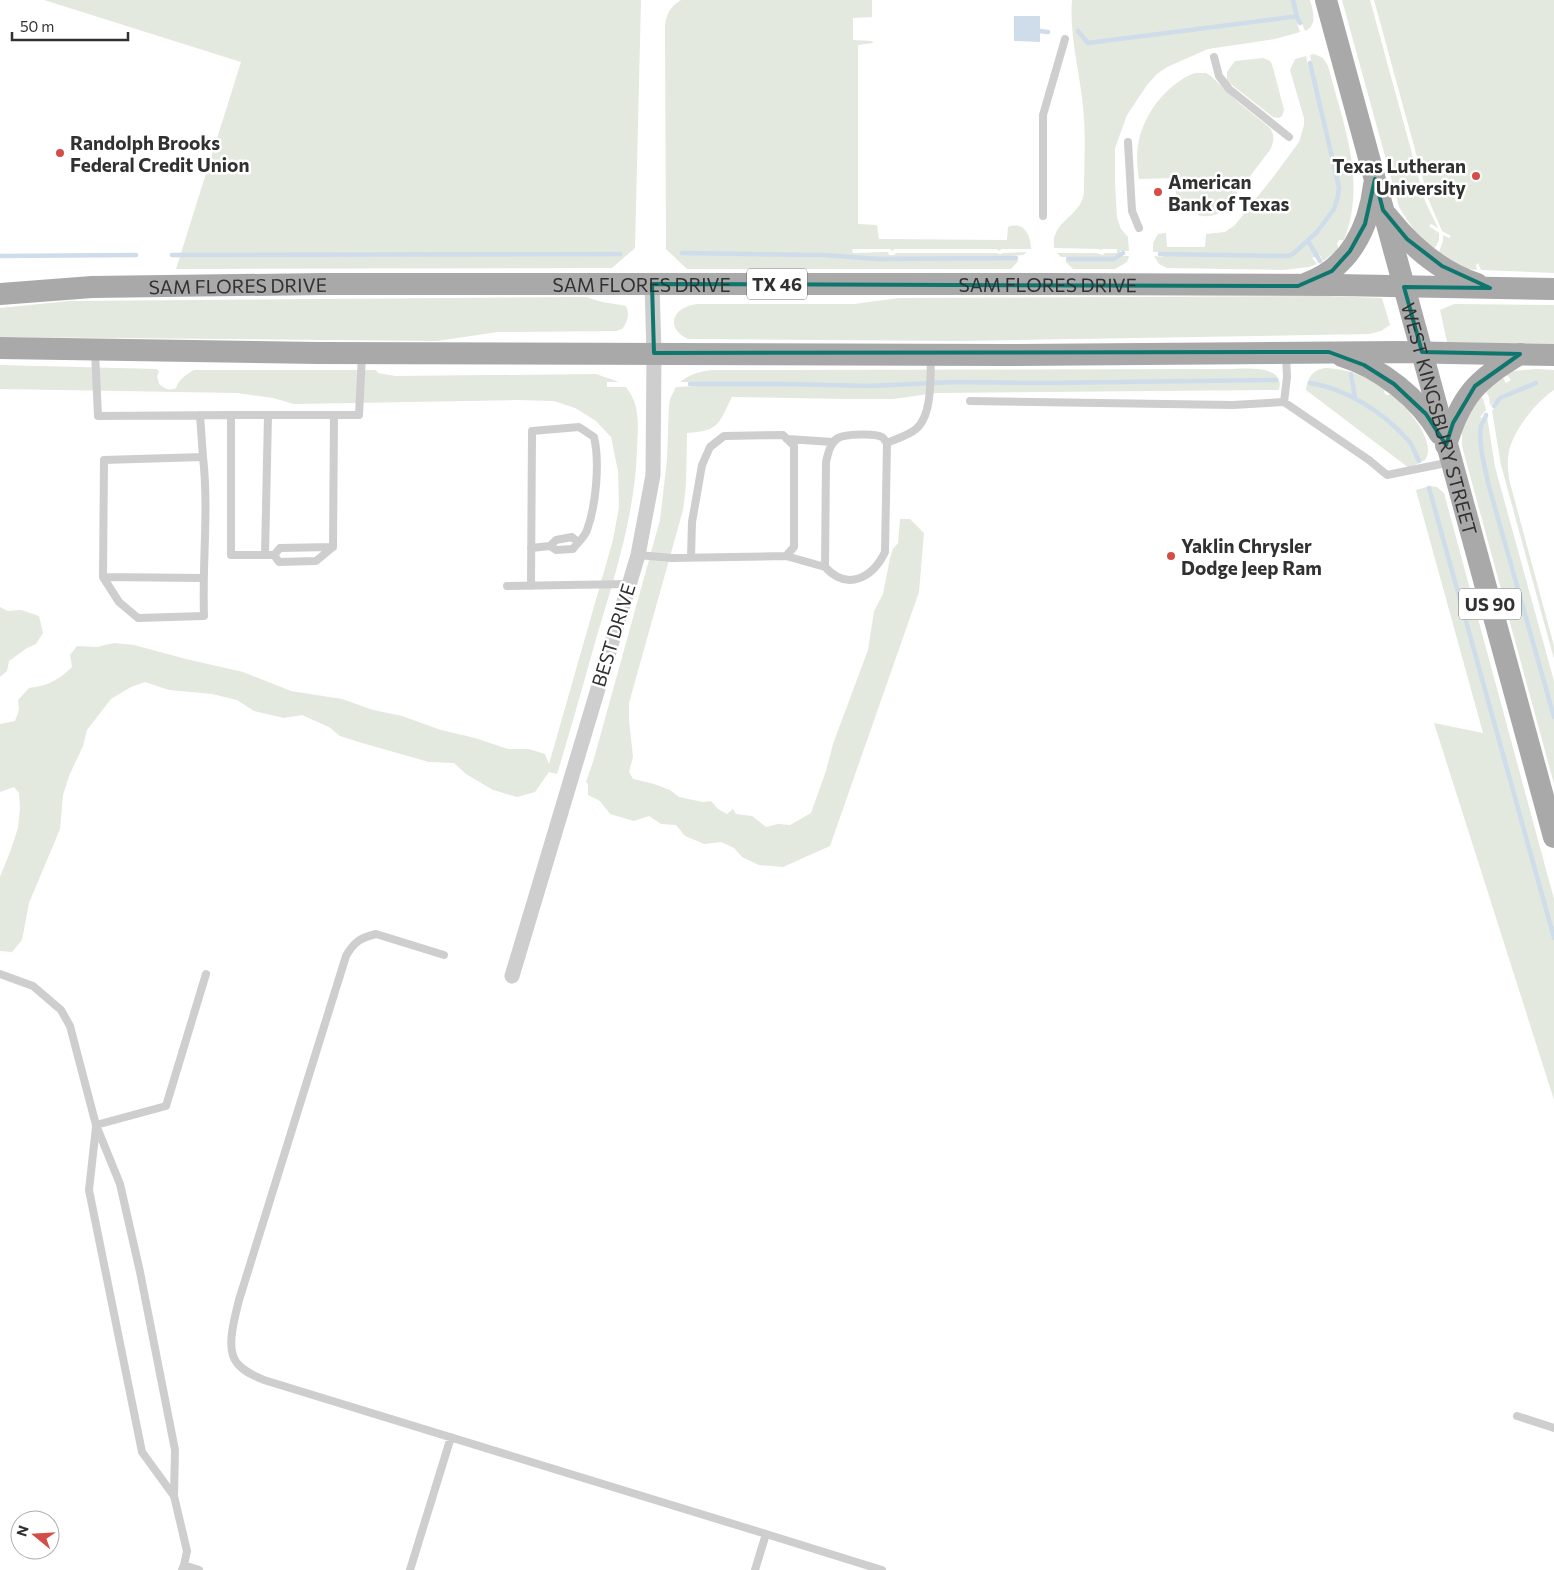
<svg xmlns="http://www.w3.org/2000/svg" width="1554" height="1570" viewBox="0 0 1554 1570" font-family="Commissioner,sans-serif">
	<rect width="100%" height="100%" fill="#fff"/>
	<path fill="#e3e9de" d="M 44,0 L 641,0 L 635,248 L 612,268 L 176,269 L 241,62 Z
		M 681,0 L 872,0 L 872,17 L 853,18 L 853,40 L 872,41 L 873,43 L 858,45 L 858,224 L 877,225 L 879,239 L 1007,240 L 1008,227 C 1024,221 1031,235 1031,249 L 1001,249 L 1000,251 L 996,249 L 895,249 L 892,251 L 890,249 L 852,249 L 853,253 L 888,252 L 889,255 L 894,255 L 896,253 L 995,253 L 1001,254 L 1003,253 L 1027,252 L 1023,255 L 1010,256 L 1010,260 L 1019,260 L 1011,269 L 687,269 L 666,249 L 665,27 C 666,14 670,7 681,0 Z
		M 1072,0 L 1310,0 C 1313,11 1318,25 1305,31 L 1301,21 L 1297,23 L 1300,32 L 1275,39 L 1208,49 L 1167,67 L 1157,74 L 1147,85 L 1127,115 L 1115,148 L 1115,183 L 1117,218 L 1121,229 L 1128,237 L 1129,251 L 1120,251 L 1120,256 L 1129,256 L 1127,262 L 1115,269 L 1073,269 L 1065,261 L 1072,261 L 1072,257 L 1061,257 L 1057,253 L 1096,253 L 1103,255 L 1105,253 L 1117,253 L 1117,249 L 1103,249 L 1100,250 L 1099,249 L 1054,248 C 1054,244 1053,239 1055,235 C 1061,218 1082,213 1084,192 C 1084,164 1086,135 1083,107 C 1080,72 1069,36 1072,0 Z
		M 1342,0 L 1370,0 L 1425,201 L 1438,228 L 1431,224 L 1429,226 L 1439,233 L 1439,240 L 1435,248 L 1431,249 C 1418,236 1408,222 1399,207 Z
		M 1374,0 L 1554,0 L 1554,273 L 1481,270 L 1478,263 L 1476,265 L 1477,270 L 1468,269 L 1439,255 C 1439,248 1444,244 1443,235 L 1449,238 L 1451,236 L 1442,231 L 1429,201 Z
		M 1314,54 L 1323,58 L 1328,66 C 1343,123 1367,181 1344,240 L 1339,240 L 1337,244 L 1339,249 L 1323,261 L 1320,255 L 1312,258 L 1317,264 L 1309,267 L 1283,270 L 1167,268 L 1159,264 L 1154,256 L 1163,257 L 1164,252 L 1153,252 L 1153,243 L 1158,234 L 1166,233 L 1167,247 L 1205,247 L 1206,234 L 1225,232 L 1235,225 L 1274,176 L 1299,142 L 1304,125 L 1304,118 L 1290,70 L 1295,59 L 1306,56 L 1308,66 L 1312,65 L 1310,55 Z
		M 1263,58 L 1270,61 L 1272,64 L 1284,110 L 1282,116 L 1279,118 L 1273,117 L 1227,81 L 1227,72 L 1235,61 Z
		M 1195,73 L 1206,73 L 1211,76 L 1239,103 L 1270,128 C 1275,136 1274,142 1270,150 L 1225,209 C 1218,215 1208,218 1198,215 L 1198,199 L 1176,199 L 1176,178 L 1139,179 C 1137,166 1136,153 1139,140 C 1145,112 1168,83 1195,73 Z
		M 1326,296 L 1382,298 L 1390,325 L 1381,331 L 1369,334 L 959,341 L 688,339 C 664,327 673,307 697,304 L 854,304 L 899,298 Z
		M 587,297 C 600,303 613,303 626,306 C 630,314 627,323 622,329 L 616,331 L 498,332 L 437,341 L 0,337 L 0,308 L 69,301 Z
		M 1454,304 L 1554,305 L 1554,345 L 1447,342 L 1440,310 Z
		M 0,365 L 157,369 L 159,372 L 157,376 L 159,384 C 165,389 169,391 176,388 C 179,379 187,374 194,370 L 376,370 L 378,373 L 395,376 L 596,374 L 619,382 L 607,382 L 607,387 L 626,387 C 641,406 638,427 637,449 C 635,517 613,581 594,646 C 582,689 570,732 557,774 L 549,772 L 535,792 L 517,797 L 493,790 L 466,774 L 454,763 L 429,762 L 362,743 L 340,736 L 329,727 L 302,715 L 284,718 L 254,711 L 237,700 L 212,694 L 169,690 L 145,682 L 131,687 L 111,699 L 87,730 L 83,746 L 69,776 L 63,795 L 60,829 L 29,903 L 22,940 L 12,952 L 0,951 L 0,877 L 10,852 L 18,828 L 20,807 L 19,793 L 14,787 L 0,792 L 0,724 L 15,721 L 19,710 L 18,700 L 29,688 C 47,686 59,680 72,667 L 70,655 L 77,646 L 97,647 L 114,643 L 134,645 L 186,659 L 243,672 L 291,691 L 342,699 L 373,710 L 402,716 L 441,730 L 475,738 L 508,749 L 529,749 L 545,754 L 549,764 L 613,540 L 619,507 L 618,471 L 611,437 L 596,421 L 575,408 L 554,401 L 517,400 L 294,404 L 273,398 L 237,393 L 0,389 Z
		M 1325,368 C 1350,369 1363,376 1385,388 L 1384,393 L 1387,395 L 1392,394 C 1406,407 1438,441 1425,460 L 1409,468 L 1306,390 C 1308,377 1312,370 1325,368 Z
		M 1226,369 C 1242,369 1286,363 1279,390 L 936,393 L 893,399 L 846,399 L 732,397 C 718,424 720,431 687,433 L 686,485 L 683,510 L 629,703 L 629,720 L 633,757 L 629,772 L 633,779 L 654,784 L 670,790 L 679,797 L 703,802 L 711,801 L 718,809 L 727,814 L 733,809 L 736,814 L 752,816 L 766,827 L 778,824 L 790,825 L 811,813 L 826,771 L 833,744 L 868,650 L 874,611 L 883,594 L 890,558 L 893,549 L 898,543 L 900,519 L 910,519 L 924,533 L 919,592 L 830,846 L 783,867 L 759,865 L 742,857 L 734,848 L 721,842 L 704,844 L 685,836 L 676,825 L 661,824 L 649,816 L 634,821 L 610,814 L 600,801 L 588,795 L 588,784 L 586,782 L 593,762 L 660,520 L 667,460 L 669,406 L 670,399 L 676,387 L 696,386 L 695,382 L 680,382 C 690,374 700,371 713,370 Z
		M 1537,369 L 1554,370 L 1554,390 C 1535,402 1508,437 1508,459 C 1507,466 1509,473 1509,479 L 1554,646 L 1554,659 L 1501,465 L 1492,411 L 1497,404 L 1494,402 L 1490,406 L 1489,397 L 1486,392 L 1502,376 L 1506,383 L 1511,380 L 1507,375 L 1513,371 Z
		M 1478,396 L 1483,398 L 1486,410 L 1480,417 L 1484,419 L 1487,416 L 1495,467 L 1554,681 L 1554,784 L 1462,446 L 1462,432 Z
		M 1430,486 L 1437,487 L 1444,493 L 1554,899 L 1554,1100 L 1434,723 L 1483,733 L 1416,490 Z
		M 0,607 L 8,611 L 21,610 L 39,616 L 43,633 L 36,644 L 27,648 L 9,661 L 7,671 L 0,677 Z"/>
	<path fill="#cfdcea" d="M 1014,16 L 1040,16 L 1040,42 L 1014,41 Z"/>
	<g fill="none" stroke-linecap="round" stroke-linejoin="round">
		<path stroke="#cfdcea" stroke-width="4.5" d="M 1293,0 L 1297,17
			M 1040,31 L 1048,32
			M 1078,31 L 1088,43 L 1291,17 L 1297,17 L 1300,23
			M 1308,241 L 1320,261
			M 682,253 L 824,255 L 878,259 L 1016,258
			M 1160,254 L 1289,256 L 1294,253 L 1317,232 L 1334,209 L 1338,196 L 1339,187 L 1310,63
			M 172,255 L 620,254
			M 0,256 L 136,255
			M 1068,259 L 1114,259 L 1123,253
			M 1351,374 L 1355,398
			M 1310,383 C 1347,389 1383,412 1408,440 C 1413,445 1415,454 1419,461
			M 690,384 L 783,384 L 870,386 L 953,382 L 1044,383 L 1276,380
			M 1494,406 L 1500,398 L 1536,383
			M 1486,415 C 1485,419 1482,423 1481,426 C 1478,443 1485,467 1488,483 L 1554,717
			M 1429,488 L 1554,938"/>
		<path stroke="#cecece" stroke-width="8" d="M 1214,57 L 1219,76 L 1229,89 L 1289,137
			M 1128,142 L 1132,211 L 1139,228
			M 1043,216 L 1043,115 L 1065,39
			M 95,351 L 98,416 L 231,415
			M 970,401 L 1233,405 L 1284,402 L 1369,460 L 1387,475 L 1451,462
			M 1284,402 L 1287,377 L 1286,354
			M 200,415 L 203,457 L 104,460 L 103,577 L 119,602 L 138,618 L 204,616 C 202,563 209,510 203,457
			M 787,439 L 833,442
			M 887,443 C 885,441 884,438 882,437 C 875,433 845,434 838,438 C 830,443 828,454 826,462 L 825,567 C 848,592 873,577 885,552 L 887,443 C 896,439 909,435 916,429 C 933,415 930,376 931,356
			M 531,548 L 550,546 L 556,540 L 572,537 L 578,542
			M 265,555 L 268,415
			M 274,555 L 231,555 L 231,415 L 359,415 L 362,355
			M 274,555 L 279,562 L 316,561 L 333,547 L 334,415
			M 274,555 L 280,548 L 333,547
			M 638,555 L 672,558 L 786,556 L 794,547 L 794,446 L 783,435 L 724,436 L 710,447 L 702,465 L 692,522 L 691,557
			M 786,556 L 825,567
			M 103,577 L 202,578
			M 507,586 L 628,584
			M 531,586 L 532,431 L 579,427 L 594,437 C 600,462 596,506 587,530 C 585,537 577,543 573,549 L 556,550 L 550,546
			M 444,955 L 376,934 C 360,938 354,942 346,956 L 239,1300 C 235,1317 225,1349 237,1363 C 244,1372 255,1376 264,1380 L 766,1534 L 755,1570
			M 0,974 L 33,986 L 61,1010 L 70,1026 L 96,1125 L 120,1184 L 140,1272 L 175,1450 L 174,1496 L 187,1551 L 184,1565
			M 96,1125 L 166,1106 L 206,974
			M 96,1127 L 89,1190 L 142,1452 L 174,1496
			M 1517,1416 L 1554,1428
			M 766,1534 L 882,1570
			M 182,1570 L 184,1565 L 199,1570
			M 410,1570 L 451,1437"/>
		<path stroke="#cecece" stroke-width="15" d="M 512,976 L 638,555 L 653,475 L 654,353 L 652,284"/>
		<g stroke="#a9a9a9" stroke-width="22">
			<path id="s1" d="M 1326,0 L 1554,837"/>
			<path d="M 1388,217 C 1411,246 1441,272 1477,284"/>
			<path d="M 1307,283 C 1349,268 1369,228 1374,185"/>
			<path id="s2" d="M 0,294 L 92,287 L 323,284 L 1044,284 L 1336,285 L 1554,289"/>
			<path d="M 0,348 L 318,353 L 1006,355 L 1399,352 L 1554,355"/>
			<path d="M 1342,356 C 1381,368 1419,398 1440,434"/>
			<path d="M 1446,445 C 1461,396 1477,379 1520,354"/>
		</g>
	</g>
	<path fill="none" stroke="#0f766e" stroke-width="4" stroke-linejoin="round" d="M 1375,179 L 1383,210 L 1407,239 L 1442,266 L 1490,288 L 1404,287 L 1422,352 L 1520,354 L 1475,386 L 1453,423 L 1446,445 L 1426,414 L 1394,384 L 1364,365 L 1329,352 L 654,353 L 652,284 L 1298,286 L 1332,271 L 1350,251 L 1365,224 Z"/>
	<g fill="#d44e47" stroke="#fff" stroke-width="2">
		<circle cx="60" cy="153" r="5"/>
		<circle cx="1476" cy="176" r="5"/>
		<circle cx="1158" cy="192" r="5"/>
		<circle cx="1171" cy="556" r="5"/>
	</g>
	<g text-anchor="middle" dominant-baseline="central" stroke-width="5" stroke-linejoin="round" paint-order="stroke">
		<g fill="#fff" stroke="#6f6f6f" stroke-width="1">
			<rect x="747" y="268.5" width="60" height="31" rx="4"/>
			<rect x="1459" y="588.5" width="62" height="31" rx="4"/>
		</g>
		<g font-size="18" font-weight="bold" fill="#313131">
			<text x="777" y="284">TX 46</text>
			<text x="1490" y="604">US 90</text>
		</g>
		<g font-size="19" font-weight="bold" fill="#313131" stroke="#fff" text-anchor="start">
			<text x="70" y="142">Randolph Brooks<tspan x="70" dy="22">Federal Credit Union</tspan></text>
			<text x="1466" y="165" text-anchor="end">Texas Lutheran<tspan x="1466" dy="22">University</tspan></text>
			<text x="1168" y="181">American<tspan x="1168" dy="22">Bank of Texas</tspan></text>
			<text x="1181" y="545">Yaklin Chrysler<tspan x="1181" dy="22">Dodge Jeep Ram</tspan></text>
		</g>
		<g font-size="19" fill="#313131" stroke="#fff">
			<text stroke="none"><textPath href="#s2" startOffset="642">SAM FLORES DRIVE</textPath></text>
			<text stroke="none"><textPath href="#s2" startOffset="238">SAM FLORES DRIVE</textPath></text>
			<text stroke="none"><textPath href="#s2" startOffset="1048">SAM FLORES DRIVE</textPath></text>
			<text stroke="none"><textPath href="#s1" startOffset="434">WEST KINGSBURY STREET</textPath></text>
			<text transform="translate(613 635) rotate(-73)">BEST DRIVE</text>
		</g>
	</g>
	<g transform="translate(35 1535) rotate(288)"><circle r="24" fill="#ffffff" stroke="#adadad"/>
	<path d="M0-4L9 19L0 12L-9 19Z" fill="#d44e47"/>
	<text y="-8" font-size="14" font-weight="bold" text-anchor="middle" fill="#313131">N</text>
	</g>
	<path d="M12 32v8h116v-8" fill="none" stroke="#313131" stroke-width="2.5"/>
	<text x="20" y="32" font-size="15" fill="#313131" stroke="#ffffff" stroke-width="4" paint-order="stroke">50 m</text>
</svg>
